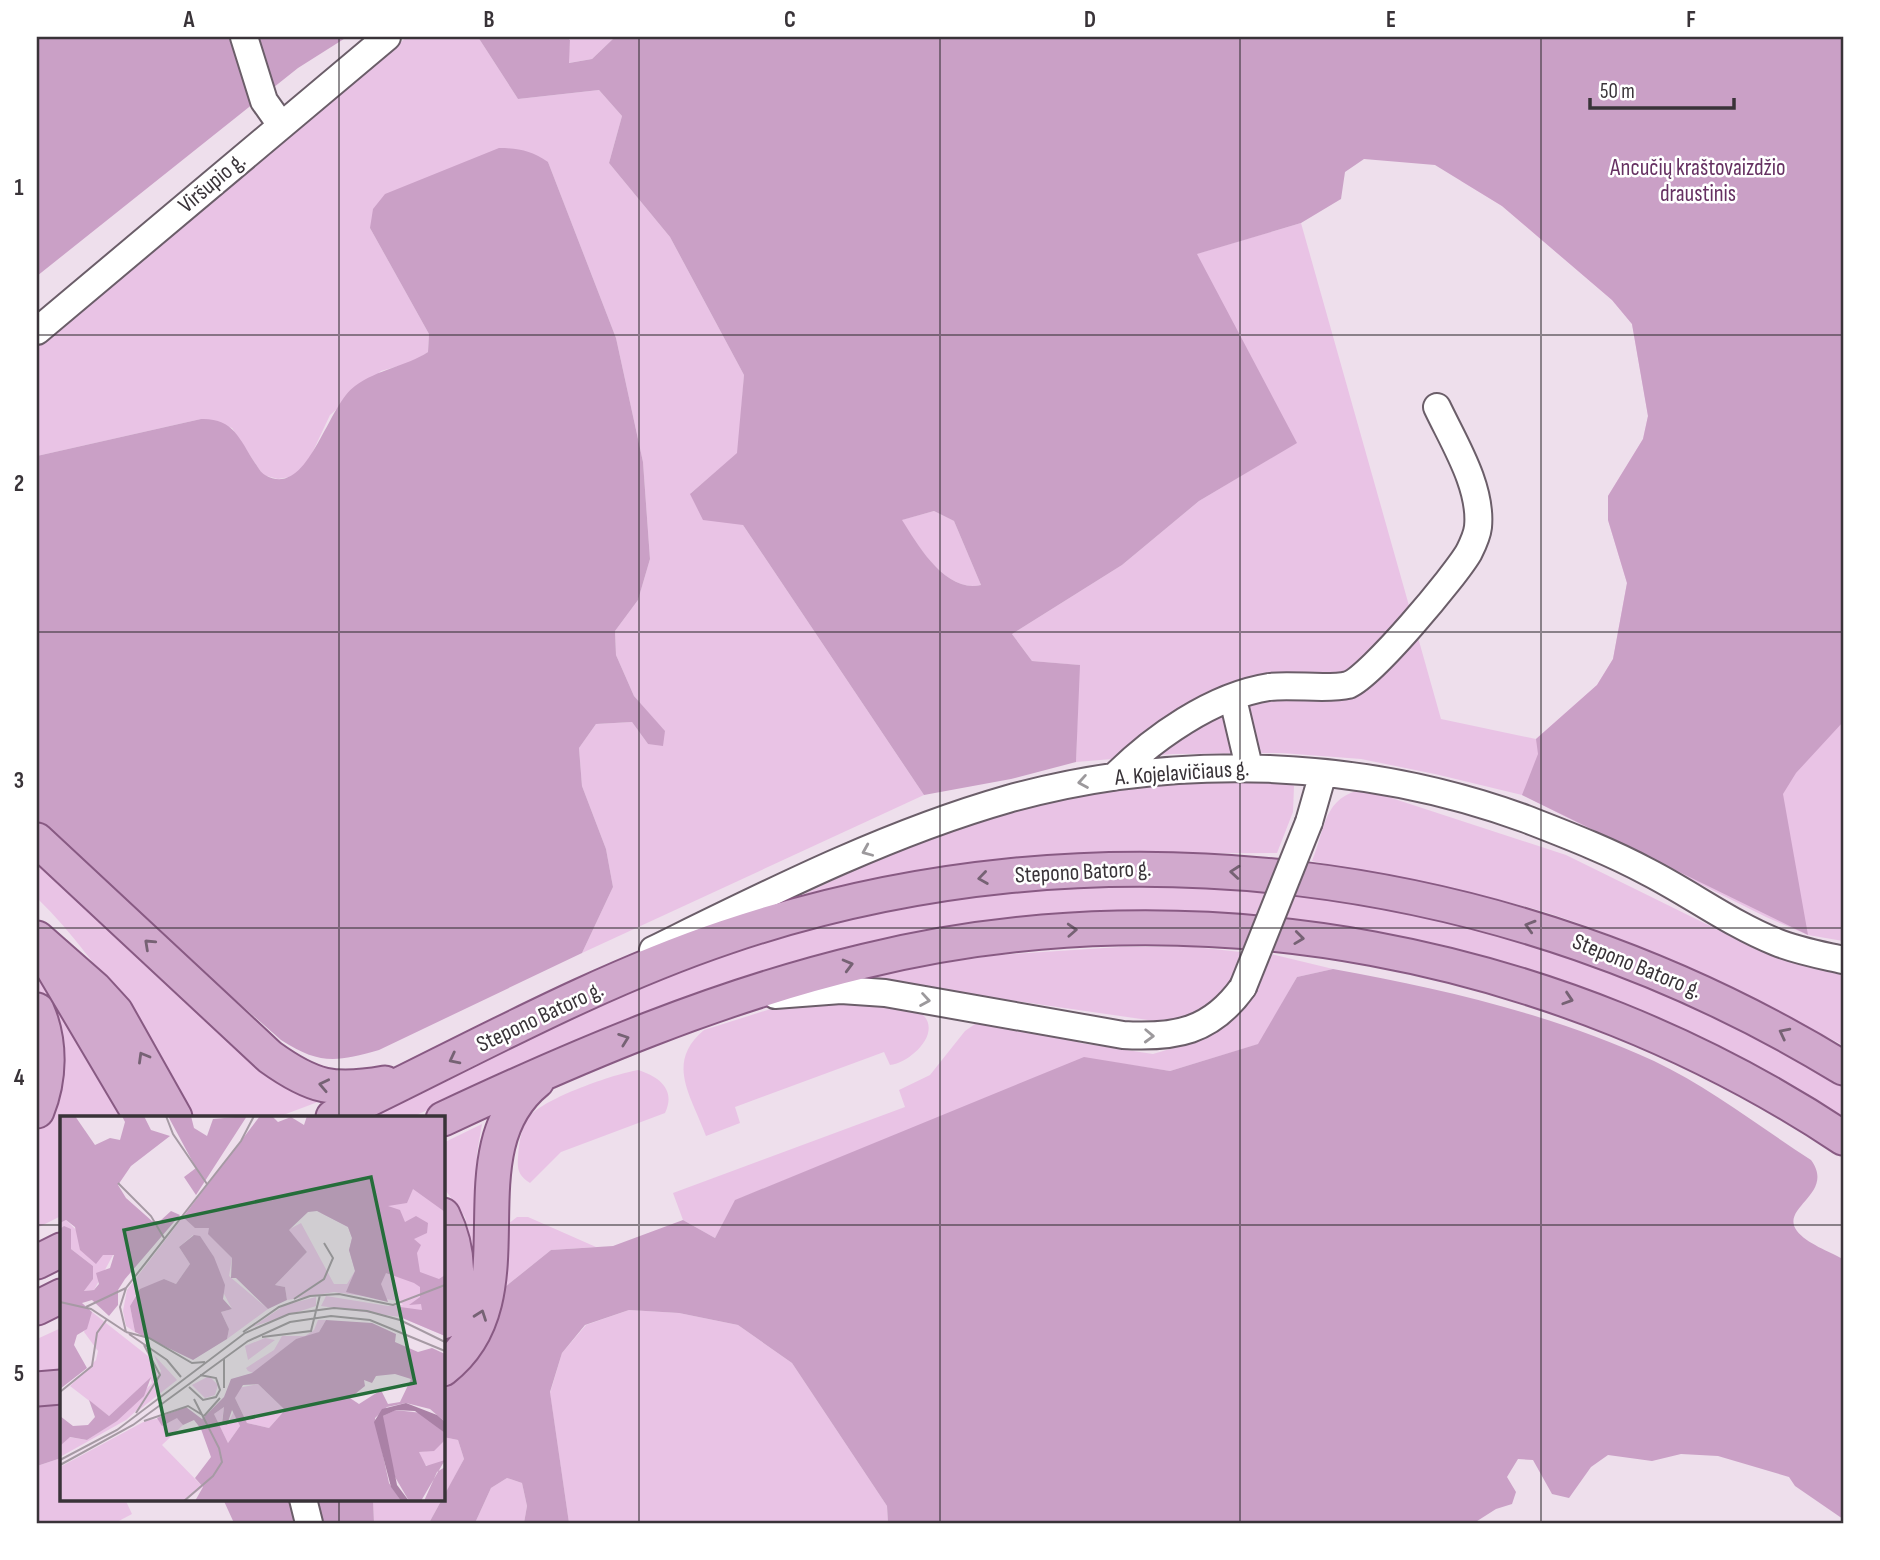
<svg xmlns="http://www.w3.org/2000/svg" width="1880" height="1560" viewBox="0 0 1880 1560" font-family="'Sofia Sans Condensed',sans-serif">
	<rect width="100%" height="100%" fill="#eedfec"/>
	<path fill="#e9c3e5" d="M 407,37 L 478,37 L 518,99 L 599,90 L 622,116 L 609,163 L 670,237 L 744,375 L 738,453 L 691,493 L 743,525 L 924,795 L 582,953 L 613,887 L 606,849 L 582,786 L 579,748 L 596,724 L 632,722 L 648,744 L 665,732 L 634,696 L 616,655 L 615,631 L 638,600 L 650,559 L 643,462 L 616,338 L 548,162 L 370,228 L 429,334 L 428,352 L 413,362 L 381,371 L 330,415 L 308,462 L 295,476 L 278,479 L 263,475 L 232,428 L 201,419 L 37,456 L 37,345 Z
		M 567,37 L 615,37 L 592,59 L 568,63 L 570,40 Z
		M 1843,37 L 1843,941 L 1808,935 L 1766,917 L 1522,795 L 1435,774 L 1361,759 L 1282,753 L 1173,754 L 1076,762 L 1079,665 L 1032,661 L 1012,634 L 1122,565 L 1199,501 L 1296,443 L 1196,254 L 1301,223 L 1441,719 L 1536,739 L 1597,685 L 1613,659 L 1627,583 L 1608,520 L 1608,496 L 1643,439 L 1648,416 L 1632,324 L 1612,300 L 1502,206 L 1461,181 Z
		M 934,511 L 954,521 L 981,585 C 945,593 918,545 901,520 Z
		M 1208,777 L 1279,780 L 1294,786 L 1293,812 L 1277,853 L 1093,854 L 994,862 L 777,907 C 868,863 956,821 1054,798 C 1104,786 1157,784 1208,777 Z
		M 1364,789 L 1566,855 L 1759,950 L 1843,974 L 1843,1045 C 1754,1001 1667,954 1572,921 C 1489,892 1398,879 1312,861 C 1326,827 1323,797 1364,789 Z
		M 37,851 L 331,1097 L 278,1117 L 192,1117 C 145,1040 102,962 37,898 Z
		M 1019,885 L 1268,885 L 1255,919 L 1077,916 L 488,1083 L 412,1117 L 365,1117 L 621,993 L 728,949 L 830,919 Z
		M 1297,890 L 1498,931 L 1698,1004 L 1843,1082 L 1843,1125 L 1756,1071 L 1284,921 Z
		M 1120,947 L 1194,947 L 1241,952 C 1222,1002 1220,1006 1169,1023 L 848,977 L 998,955 Z
		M 1271,954 L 1333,969 L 1297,977 L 1259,1044 L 1170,1071 L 1084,1058 L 736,1200 L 715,1238 L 683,1220 L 673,1193 L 905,1107 L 899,1090 L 930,1075 L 965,1031 L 982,1019 L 1074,1036 L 1080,1043 L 1153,1054 L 1207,1038 L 1230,1023 L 1256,993 Z
		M 37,975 L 83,1042 L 124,1117 L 61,1117 L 61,1216 L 37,1228 L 37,1127 L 47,1015 L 37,988 Z
		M 857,1000 C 875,1003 906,1001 921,1013 C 944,1032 910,1063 890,1065 L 884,1052 L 735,1107 L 740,1123 L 706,1136 C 691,1095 665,1063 704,1030 L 777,1007 Z
		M 638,1070 C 660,1077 676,1090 665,1113 L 561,1152 L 530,1183 C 519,1176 517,1170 518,1157 C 519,1143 521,1127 530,1116 C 545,1098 614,1074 638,1070 Z
		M 482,1124 L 477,1153 L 474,1253 L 465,1217 L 443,1187 L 443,1143 Z
		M 517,1217 L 528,1217 L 596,1247 L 551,1250 L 505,1287 L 508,1224 Z
		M 629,1310 L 679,1313 L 738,1325 L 792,1363 L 887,1506 L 888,1523 L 569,1523 L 550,1393 L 562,1353 L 586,1325 Z
		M 61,1328 L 61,1381 L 37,1383 L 37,1339 Z
		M 443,1437 L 458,1440 L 464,1459 L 443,1498 Z
		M 61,1458 L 61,1499 L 125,1499 L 132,1514 L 115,1523 L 37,1523 L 37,1466 Z
		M 507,1478 L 522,1483 L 527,1506 L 524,1523 L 475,1523 L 491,1488 Z
		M 373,1499 L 442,1499 L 429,1523 L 374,1523 Z"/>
	<path fill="#caa0c6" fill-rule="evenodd" d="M 37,37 L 347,37 L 298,68 L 37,276 Z
		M 478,37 L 567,37 L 570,40 L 569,63 L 592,59 L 615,37 L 1843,37 L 1843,722 L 1796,773 L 1783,794 L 1808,935 L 1522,795 L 1538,754 L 1536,739 L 1597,685 L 1613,659 L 1627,583 L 1608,520 L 1608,496 L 1643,439 L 1648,416 L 1632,324 L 1612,300 L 1502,206 L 1435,165 L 1364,159 L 1345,172 L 1341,199 L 1301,223 L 1197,254 L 1297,443 L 1199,501 L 1122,565 L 1012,634 L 1032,661 L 1080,665 L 1076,762 L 1011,779 L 924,795 L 743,525 L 703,520 L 690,494 L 737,453 L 744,375 L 670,237 L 609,163 L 622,116 L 599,90 L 518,99 ZM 934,511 L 954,521 L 981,585 C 945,593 918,545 902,520 Z
		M 499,148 C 519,148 532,151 548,162 L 616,338 L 643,462 L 650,559 L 638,600 L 615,631 L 616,655 L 634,696 L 665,731 L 663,746 L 648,744 L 632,722 L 596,724 L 579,748 L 582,786 L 606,849 L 613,887 L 582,953 L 379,1050 C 336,1062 320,1065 281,1040 L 37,826 L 37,456 L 201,419 C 233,418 239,438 255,463 C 258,467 261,473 265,475 C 308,500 326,407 355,386 C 378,369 405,367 428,352 L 429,334 L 370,228 L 373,209 L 385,194 Z
		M 1333,969 C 1443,989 1552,1014 1654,1061 C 1709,1087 1760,1127 1811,1160 C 1836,1194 1779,1207 1797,1231 C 1806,1243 1830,1252 1843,1259 L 1843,1519 L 1795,1486 L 1789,1477 L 1718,1456 L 1681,1454 L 1652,1461 L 1608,1455 L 1591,1467 L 1569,1498 L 1552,1494 L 1533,1460 L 1518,1459 L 1507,1477 L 1516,1492 L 1512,1504 L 1496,1509 L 1474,1523 L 888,1523 L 887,1506 L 792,1363 L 738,1325 L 679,1313 L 629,1310 L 585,1325 L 562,1353 L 550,1392 L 569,1523 L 524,1523 L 527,1506 L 522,1483 L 507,1478 L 491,1488 L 475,1523 L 429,1523 L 464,1459 L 458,1440 L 443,1437 L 443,1389 L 469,1369 L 487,1344 L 505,1287 L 551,1250 L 613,1246 L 683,1220 L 715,1238 L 735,1200 L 1084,1057 L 1170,1071 L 1258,1044 L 1297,977 Z
		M 61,1397 L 61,1458 L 37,1466 L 37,1400 Z
		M 223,1499 L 373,1499 L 374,1523 L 234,1523 Z"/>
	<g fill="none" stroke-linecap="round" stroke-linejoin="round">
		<g stroke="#6b5e69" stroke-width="30">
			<path id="minor" d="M 244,37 L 264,101 L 281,125
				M 37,331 L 387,37
				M 1233,699 L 1249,767
				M 1114,777 C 1153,738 1212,696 1269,687 C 1292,684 1328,690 1348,685 C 1370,678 1456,575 1469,552 C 1473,544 1477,536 1478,527 C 1482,487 1454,443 1437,407
				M 1309,822 L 1323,773
				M 653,950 C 767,894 885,834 1008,799 C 1177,752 1362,759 1526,819 C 1567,835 1609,851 1648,872 C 1691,894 1731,924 1776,942 C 1798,951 1821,955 1843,960
				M 775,995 L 841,990 L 885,993 L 1123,1035 C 1175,1038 1211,1032 1243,987
				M 303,1499 L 309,1523"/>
		</g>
		<g stroke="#885a83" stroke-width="37">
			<path id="major" d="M 37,840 L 270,1057 C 313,1088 334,1092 385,1083
				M 37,938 L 95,989 L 116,1012 L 175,1117
				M 48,960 L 141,1117
				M 37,1010 C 51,1042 50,1079 37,1111
				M 333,1117 C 463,1055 590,983 726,937 C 1097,811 1510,864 1843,1068
				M 443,1119 C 579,1055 718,996 865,961 C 1197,880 1560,950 1843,1138
				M 443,1215 C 459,1248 463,1290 443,1322
				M 37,1262 L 61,1250
				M 37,1308 L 61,1296
				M 443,1369 C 536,1297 448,1153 537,1081
				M 37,1389 L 61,1387"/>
		</g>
		<use href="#minor" stroke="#fff" stroke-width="26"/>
		<use href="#major" stroke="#d1a9cd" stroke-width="33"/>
		<g stroke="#6b5e69" stroke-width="30" stroke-linecap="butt">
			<path id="minor-bridge" d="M 1243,987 L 1309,822"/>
		</g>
		<use href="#minor-bridge" stroke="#fff" stroke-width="26"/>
	</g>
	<defs><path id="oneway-chevron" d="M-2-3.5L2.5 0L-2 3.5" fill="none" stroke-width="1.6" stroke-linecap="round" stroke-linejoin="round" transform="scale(1.75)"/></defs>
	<g stroke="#9c999c">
		<use href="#oneway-chevron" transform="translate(1083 782) rotate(170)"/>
		<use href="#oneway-chevron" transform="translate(867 851) rotate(157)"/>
		<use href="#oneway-chevron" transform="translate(925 1000) rotate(9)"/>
		<use href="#oneway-chevron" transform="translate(1149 1036) rotate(2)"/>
	</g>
	<g stroke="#766274">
		<use href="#oneway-chevron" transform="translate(1235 872) rotate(-175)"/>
		<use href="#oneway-chevron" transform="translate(983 878) rotate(172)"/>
		<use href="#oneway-chevron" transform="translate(1530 926) rotate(-164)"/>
		<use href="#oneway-chevron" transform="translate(1072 930) rotate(-3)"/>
		<use href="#oneway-chevron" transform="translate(1299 938) rotate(7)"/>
		<use href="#oneway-chevron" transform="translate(149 944) rotate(-137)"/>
		<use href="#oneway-chevron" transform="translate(848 965) rotate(-15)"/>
		<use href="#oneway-chevron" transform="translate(1568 999) rotate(18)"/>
		<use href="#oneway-chevron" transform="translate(1784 1033) rotate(-153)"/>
		<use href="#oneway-chevron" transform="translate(624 1039) rotate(-20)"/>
		<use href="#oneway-chevron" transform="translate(143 1057) rotate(-120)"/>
		<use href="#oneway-chevron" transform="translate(454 1059) rotate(153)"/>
		<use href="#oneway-chevron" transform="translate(324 1085) rotate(-168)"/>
		<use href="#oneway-chevron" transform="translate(481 1315) rotate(-70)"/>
	</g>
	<path fill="none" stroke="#393338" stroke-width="2" stroke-opacity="0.55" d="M 339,37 L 339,1117M 639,37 L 639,1523M 940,37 L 940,1523M 1240,37 L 1240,1523M 1541,37 L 1541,1523M 37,335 L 1843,335M 37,632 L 1843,632M 37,928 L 1843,928M 37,1225 L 61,1225M 443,1225 L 1843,1225M 339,1499 L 339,1523"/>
	<g text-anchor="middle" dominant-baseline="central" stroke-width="5" stroke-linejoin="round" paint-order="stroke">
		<g font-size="23" fill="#653061" stroke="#fff">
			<text x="1698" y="168">Ancučių kraštovaizdžio<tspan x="1698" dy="26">draustinis</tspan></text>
		</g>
		<g font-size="23" fill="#393338" stroke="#fff">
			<text transform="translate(212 183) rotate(-40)">Viršupio g.</text>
			<text transform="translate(1182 773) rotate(-4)">A. Kojelavičiaus g.</text>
			<text transform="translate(1083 872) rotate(-3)">Stepono Batoro g.</text>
			<text transform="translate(1637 966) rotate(22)">Stepono Batoro g.</text>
			<text transform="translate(540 1017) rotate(-25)">Stepono Batoro g.</text>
		</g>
	</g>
	<g transform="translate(60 1116)">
		<rect width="385" height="385" fill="#eedfec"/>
		<path d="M 385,0 L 385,220 L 340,201 L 261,190 L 266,180 L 328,190 L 343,189 L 339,185 L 274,176 L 227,184 L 225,171 L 215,169 L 247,136 L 228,114 L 241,107 L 274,168 L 287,168 L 295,155 L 289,134 L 292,122 L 288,111 L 261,97 ZM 123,101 L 149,112 L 149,118 L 172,142 L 169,160 L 208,193 L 167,223 L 169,213 L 161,196 L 172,193 L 133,119 L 119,131 L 130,148 L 116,168 L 104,163 L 77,177 L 70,190 L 75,216 L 66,210 L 63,195 L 67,174 ZM 6,104 L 42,139 L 53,139 L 34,174 L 24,175 L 33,162 L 33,150 L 11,133 L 0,113 L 0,107 ZM 256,181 L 256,190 L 192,211 L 225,189 ZM 32,196 L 93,244 L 98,261 L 77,294 L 66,304 L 0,341 L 0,330 L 9,321 L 27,324 L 56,305 L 92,267 L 90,262 L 49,300 L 10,270 L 36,244 L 38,235 L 24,216 ZM 258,204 L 266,204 L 259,216 L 248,222 L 236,223 L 193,257 L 188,255 L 186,252 L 214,234 L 222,220 L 245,220 L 254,214 ZM 205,222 L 215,224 L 188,244 L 185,230 ZM 94,239 L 117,264 L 79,294 L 101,255 ZM 149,260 L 158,269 L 155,279 L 145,282 L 132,269 ZM 198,268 L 225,294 L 209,312 L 187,307 L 175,282 L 178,272 ZM 164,291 L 162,305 L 168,307 L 174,295 L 180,310 L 168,327 L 154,298 ZM 118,301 L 123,309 L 102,329 L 143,371 L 125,385 L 0,385 L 0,351 L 87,304 ZM 385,324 L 385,344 L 373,351 L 361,348 L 359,336 L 374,334 Z" fill="#e9c3e5"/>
		<path d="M 0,0 L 15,0 L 35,29 L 50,22 L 60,24 L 65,6 L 62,0 L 84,0 L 91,14 L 110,20 L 71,50 L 58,69 L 66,82 L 92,105 L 100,105 L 111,95 L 120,99 L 65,163 L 58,174 L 58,189 L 49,200 L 32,184 L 22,187 L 32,196 L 27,213 L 17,219 L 14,229 L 27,252 L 0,273 L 0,113 L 4,110 L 11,113 L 11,133 L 33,150 L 33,163 L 24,175 L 34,174 L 39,168 L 36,157 L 50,152 L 54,139 L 43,139 L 36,148 L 20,134 L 15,111 L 6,104 L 0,107 ZM 108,0 L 131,0 L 134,12 L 147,20 L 153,3 L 187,0 L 136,79 L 124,61 L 136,52 ZM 200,0 L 212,0 L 218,6 L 231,1 L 244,9 L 247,0 L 385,0 L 385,96 L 353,73 L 347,87 L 328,90 L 340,94 L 345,106 L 356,100 L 368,107 L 367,117 L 354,123 L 361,129 L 357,137 L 360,156 L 379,163 L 385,159 L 385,220 L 340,201 L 340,191 L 362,194 L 361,188 L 349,189 L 360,181 L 360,171 L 354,167 L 326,157 L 321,168 L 328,186 L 286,176 L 295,155 L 289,134 L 292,122 L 288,111 L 257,95 L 248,96 L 229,114 L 247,136 L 215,169 L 225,171 L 227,184 L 208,193 L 176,162 L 171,162 L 172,142 L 148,118 L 149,112 L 135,112 L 123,101 ZM 134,119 L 140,120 L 154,141 L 165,169 L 163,183 L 172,193 L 161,196 L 169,213 L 167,223 L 133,244 L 75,216 L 70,190 L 80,173 L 104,163 L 116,168 L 130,148 L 119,131 ZM 266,204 L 312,207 L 336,218 L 335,226 L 358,236 L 372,232 L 385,238 L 385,306 L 370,293 L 346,287 L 327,291 L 315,302 L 329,367 L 341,385 L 135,385 L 143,371 L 135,362 L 151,341 L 141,313 L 134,304 L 123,309 L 117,302 L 102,310 L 97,302 L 126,291 L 142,303 L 164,281 L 171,263 L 192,257 L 236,223 L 259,216 ZM 335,258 L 351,263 L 340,286 L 328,288 L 321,274 L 299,288 L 290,282 L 305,270 L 304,264 L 312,267 L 316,260 ZM 198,268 L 225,294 L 209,312 L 187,307 L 175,282 L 183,269 ZM 164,291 L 162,308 L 167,309 L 172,294 L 180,310 L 168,327 L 154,298 ZM 91,261 L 84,280 L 57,305 L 27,324 L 10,321 L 0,330 L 0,300 L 13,310 L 28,309 L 35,301 L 29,284 L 49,300 ZM 335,294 L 362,297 L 385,317 L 385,324 L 374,335 L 359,336 L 366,350 L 385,344 L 361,385 L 349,385 L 335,361 L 322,308 L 323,300 ZM 385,351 L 385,385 L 364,385 L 377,356 Z" fill="#caa0c6" fill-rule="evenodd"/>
		<path d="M 346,287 L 377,299 L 385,306 L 385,317 L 355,295 L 336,294 L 323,300 L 337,369 L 349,385 L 341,385 L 331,371 L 314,306 L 322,293 Z" fill="#aa81a6"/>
		<path fill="none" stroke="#a69aa4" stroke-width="2" d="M 106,0 L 113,18 L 147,68M 58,67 L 91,100 L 104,122M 234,183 L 264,163 L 273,142 L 264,127M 0,186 L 31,193 L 66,216M 26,191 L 66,172M 66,216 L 60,191 L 66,172 L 181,25 L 194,0M 66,216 L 89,222 L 132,247 L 145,246M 183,216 L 219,191 L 250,180 L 279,178 L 333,189 L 385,169M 69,218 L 107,244 L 121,261M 202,221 L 251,215 L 260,179M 164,242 L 164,272M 129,271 L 143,284 L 156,281 L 160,274 L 156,262 L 140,259M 0,276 L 32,250 L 37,217 L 47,203M 76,297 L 100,259 L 84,229M 144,300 L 160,282M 84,305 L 128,290 L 144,300M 0,344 L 57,314 L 185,217 L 229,198 L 274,192 L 307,195 L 340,204 L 385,226M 0,349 L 73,309 L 188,225 L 230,206 L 271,200 L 310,204 L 385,235M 124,385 L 153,360 L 162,346 L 159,332 L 134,283"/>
		<path fill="#256d3a" fill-opacity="0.15" stroke="#256d3a" stroke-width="3.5" d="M 311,61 L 355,267 L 107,319 L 64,114 Z"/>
		<rect width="385" height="385" fill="none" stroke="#393338" stroke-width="3.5"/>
	</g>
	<rect width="1880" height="1560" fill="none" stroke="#ffffff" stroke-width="77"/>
	<path d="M1590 98v10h144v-10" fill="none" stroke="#393338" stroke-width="3.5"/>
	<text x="1600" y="98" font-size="21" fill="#393338" stroke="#ffffff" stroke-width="5" paint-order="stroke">50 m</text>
	<rect x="38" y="38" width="1804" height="1484" fill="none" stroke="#393338" stroke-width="2.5"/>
	<g font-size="23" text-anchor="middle" font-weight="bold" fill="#393338">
		<text x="189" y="27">A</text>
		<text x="489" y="27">B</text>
		<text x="790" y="27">C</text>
		<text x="1090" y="27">D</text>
		<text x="1391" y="27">E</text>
		<text x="1691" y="27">F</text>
		<text x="19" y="195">1</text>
		<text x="19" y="491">2</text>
		<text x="19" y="788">3</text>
		<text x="19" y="1085">4</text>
		<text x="19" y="1381">5</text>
	</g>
</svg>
